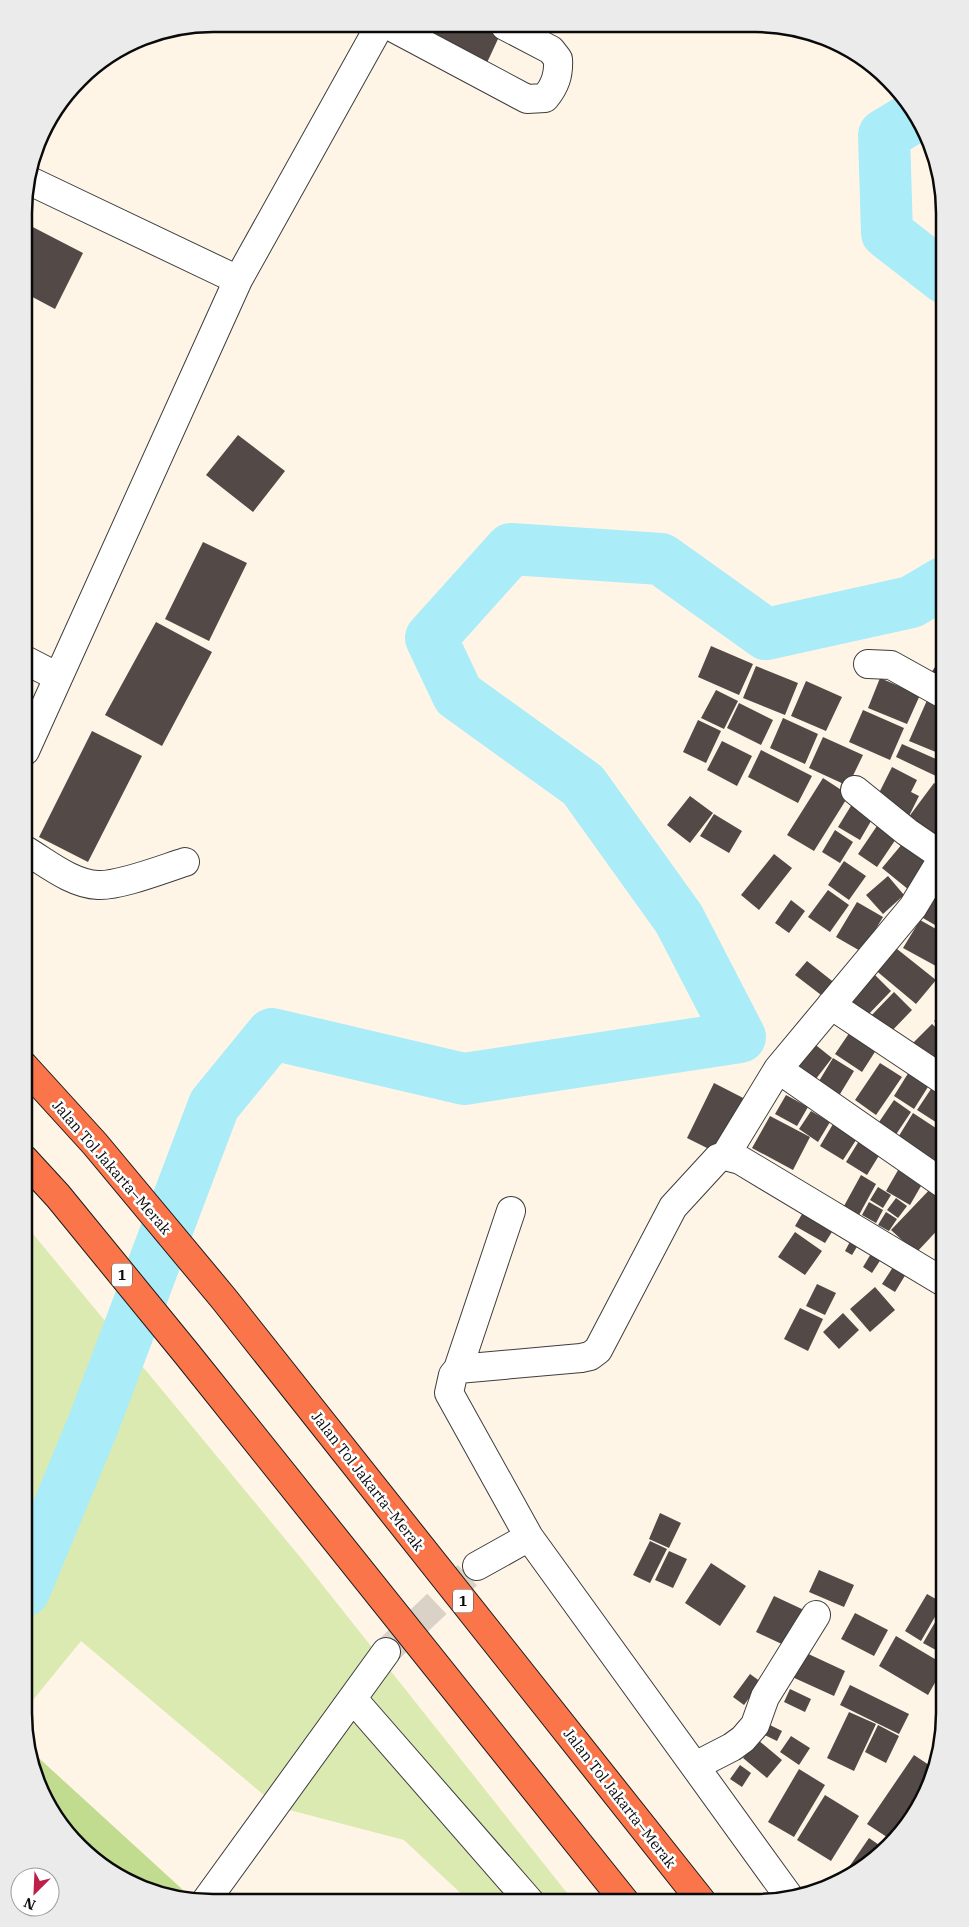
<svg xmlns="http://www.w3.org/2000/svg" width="969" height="1927" viewBox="0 0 969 1927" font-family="'IBM Plex Serif',serif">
	<rect width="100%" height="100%" fill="#fff5e7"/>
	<path fill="#daeab1" d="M 24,1223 L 305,1563 L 575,1903 L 470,1902 L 404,1840 L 278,1807 L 81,1641 L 24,1711 Z"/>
	<path fill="#c1db8f" d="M 30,1750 L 194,1900 L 193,1902 C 183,1902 173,1897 163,1895 C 95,1877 41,1819 30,1750 Z"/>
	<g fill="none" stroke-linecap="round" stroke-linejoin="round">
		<path stroke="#aaecf8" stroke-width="52" d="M 917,115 L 884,135 L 887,233 L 945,278
			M 24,1591 L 93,1425 L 214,1105 L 272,1034 L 464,1079 L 740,1037 L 679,919 L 583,785 L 458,695 L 431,638 L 511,549 L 661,559 L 766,634 L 911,602 L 945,582"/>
	</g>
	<path fill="#534946" d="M 420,25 L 504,26 L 485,67 L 415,36 Z
		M 25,223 L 83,253 L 55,309 L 25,293 Z
		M 238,435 L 285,471 L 253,512 L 206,475 Z
		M 203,542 L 247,563 L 209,641 L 165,619 Z
		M 156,622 L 212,652 L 162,746 L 105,715 Z
		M 711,646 L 753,664 L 739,695 L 698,677 Z
		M 945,652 L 945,692 L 927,679 Z
		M 756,666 L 798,683 L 785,715 L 743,698 Z
		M 880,678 L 920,695 L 907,724 L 868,708 Z
		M 806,681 L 842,697 L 826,731 L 791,716 Z
		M 716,690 L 738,701 L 724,729 L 701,718 Z
		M 928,698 L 945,705 L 943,755 L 909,741 Z
		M 739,703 L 773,720 L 761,745 L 727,728 Z
		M 863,710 L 904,728 L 890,760 L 849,742 Z
		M 783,718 L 818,734 L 805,764 L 770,748 Z
		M 698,720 L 721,731 L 706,763 L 683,752 Z
		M 92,731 L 142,756 L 88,862 L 39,837 Z
		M 823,737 L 863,755 L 848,786 L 809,768 Z
		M 722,741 L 752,756 L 737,786 L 707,770 Z
		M 902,744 L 945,763 L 938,777 L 896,757 Z
		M 761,750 L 812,776 L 798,803 L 748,777 Z
		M 892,767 L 917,780 L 911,792 L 919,796 L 909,816 L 876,799 Z
		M 945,769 L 945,789 L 936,783 Z
		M 823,778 L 849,795 L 814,851 L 787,835 Z
		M 934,783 L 945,791 L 945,838 L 941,843 L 908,818 Z
		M 690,796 L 713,813 L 690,843 L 667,825 Z
		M 857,796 L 878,809 L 860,840 L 838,827 Z
		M 714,814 L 742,831 L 729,853 L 700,836 Z
		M 881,820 L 900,833 L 877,867 L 858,854 Z
		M 835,830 L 853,842 L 840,863 L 822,852 Z
		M 908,837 L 934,858 L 909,890 L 882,868 Z
		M 774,854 L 792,868 L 759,910 L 741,895 Z
		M 844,861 L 866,876 L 849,900 L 828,885 Z
		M 888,876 L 904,895 L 883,914 L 866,895 Z
		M 933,882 L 945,889 L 945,907 L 935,925 L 916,914 Z
		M 828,890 L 849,905 L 830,932 L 808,917 Z
		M 791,900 L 805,911 L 789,933 L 775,923 Z
		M 857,902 L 883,917 L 862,952 L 836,937 Z
		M 920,920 L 945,934 L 945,971 L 903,948 Z
		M 892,945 L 936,980 L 916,1004 L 873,968 Z
		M 807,961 L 836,984 L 825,998 L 795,975 Z
		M 873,973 L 891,991 L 865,1018 L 847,1002 Z
		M 894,992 L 912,1010 L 887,1036 L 868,1019 Z
		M 945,1010 L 945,1031 L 934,1021 Z
		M 932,1024 L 945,1036 L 945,1053 L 932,1066 L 911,1045 Z
		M 854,1026 L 880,1044 L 862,1072 L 835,1054 Z
		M 812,1042 L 832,1058 L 812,1084 L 792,1068 Z
		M 833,1058 L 854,1071 L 834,1104 L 813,1091 Z
		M 880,1063 L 902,1077 L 876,1115 L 855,1100 Z
		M 912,1067 L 933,1079 L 914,1109 L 894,1096 Z
		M 937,1080 L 945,1086 L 945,1128 L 917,1110 Z
		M 714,1083 L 751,1102 L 723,1156 L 687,1138 Z
		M 786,1095 L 808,1107 L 797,1126 L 775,1114 Z
		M 894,1100 L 911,1112 L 895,1136 L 877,1125 Z
		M 811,1111 L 830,1122 L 818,1142 L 799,1129 Z
		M 913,1113 L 945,1134 L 945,1158 L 936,1171 L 894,1144 Z
		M 770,1116 L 810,1137 L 793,1170 L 752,1148 Z
		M 836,1119 L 860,1134 L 843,1160 L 820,1146 Z
		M 862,1136 L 883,1149 L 867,1175 L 846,1162 Z
		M 901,1165 L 925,1179 L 910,1205 L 886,1191 Z
		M 861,1175 L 876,1184 L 859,1215 L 844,1206 Z
		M 934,1185 L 945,1195 L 945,1222 L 916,1253 L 891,1230 Z
		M 878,1187 L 891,1195 L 883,1208 L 870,1200 Z
		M 896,1198 L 907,1206 L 898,1218 L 887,1210 Z
		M 869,1202 L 883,1210 L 876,1223 L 862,1215 Z
		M 805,1209 L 835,1227 L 825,1243 L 795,1226 Z
		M 886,1212 L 897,1219 L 889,1231 L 878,1225 Z
		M 795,1232 L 822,1251 L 805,1275 L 778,1257 Z
		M 853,1236 L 861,1240 L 852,1255 L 845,1251 Z
		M 875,1247 L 885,1253 L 872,1273 L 863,1267 Z
		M 897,1261 L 909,1269 L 895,1292 L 882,1284 Z
		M 817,1284 L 836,1293 L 825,1315 L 806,1306 Z
		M 875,1287 L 895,1310 L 870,1332 L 850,1309 Z
		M 800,1308 L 823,1319 L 808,1351 L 784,1339 Z
		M 843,1313 L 859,1330 L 839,1349 L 823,1332 Z
		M 660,1513 L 681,1523 L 669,1548 L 649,1539 Z
		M 650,1541 L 667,1549 L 650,1583 L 633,1575 Z
		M 669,1551 L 687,1559 L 673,1588 L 655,1580 Z
		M 711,1563 L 746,1586 L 720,1626 L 685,1603 Z
		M 819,1570 L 854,1585 L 844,1607 L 809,1592 Z
		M 927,1594 L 943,1603 L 921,1641 L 905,1631 Z
		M 774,1596 L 804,1610 L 786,1646 L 756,1632 Z
		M 945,1605 L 945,1655 L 923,1643 Z
		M 855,1613 L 888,1630 L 874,1656 L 841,1639 Z
		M 896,1636 L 945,1665 L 928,1695 L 879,1666 Z
		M 802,1651 L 845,1671 L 834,1696 L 790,1676 Z
		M 750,1674 L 761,1682 L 744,1705 L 733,1697 Z
		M 850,1685 L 909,1714 L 899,1734 L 840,1705 Z
		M 790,1689 L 811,1699 L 805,1712 L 784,1702 Z
		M 849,1712 L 876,1724 L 854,1771 L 827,1758 Z
		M 762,1721 L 782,1731 L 777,1741 L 756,1731 Z
		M 878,1725 L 899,1736 L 886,1763 L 865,1752 Z
		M 791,1736 L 810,1748 L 799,1765 L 780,1752 Z
		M 758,1740 L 782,1760 L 767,1778 L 743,1758 Z
		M 914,1755 L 935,1769 L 931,1786 L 906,1829 L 893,1841 L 867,1824 Z
		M 740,1765 L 751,1773 L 742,1787 L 730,1779 Z
		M 799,1769 L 825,1785 L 794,1837 L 768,1822 Z
		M 825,1795 L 859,1816 L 831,1861 L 797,1840 Z
		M 869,1838 L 885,1849 L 861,1871 L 838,1883 Z"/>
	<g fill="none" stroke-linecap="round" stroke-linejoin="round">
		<path stroke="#dad2c6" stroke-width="28" stroke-dasharray="28 14" stroke-linecap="butt" d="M 386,1652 L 477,1566"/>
		<g stroke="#3d3d3d" stroke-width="30">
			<path id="minor" d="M 388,25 L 527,99 L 545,98 C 555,86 559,75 558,59 L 551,50 L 505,26
				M 28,180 L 238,280
				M 25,660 L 58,677
				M 868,664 L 891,665 L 945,695
				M 25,751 L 238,280 L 380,25
				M 855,790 L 907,832 L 945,858
				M 25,850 C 47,863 72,884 98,885 C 120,886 163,869 185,862
				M 831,1005 L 945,1081
				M 778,1069 L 945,1185
				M 725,1156 L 778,1069 L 913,907 L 945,854
				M 458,1369 L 511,1211
				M 477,1566 L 529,1537
				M 353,1699 L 531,1903
				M 695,1766 L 732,1747 L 743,1739 L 755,1725 L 765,1697 L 816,1615
				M 790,1898 L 529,1537 L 449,1393 L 453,1375 L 458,1369 L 581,1358 L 590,1356 L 598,1350 L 673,1207 L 718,1158 L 725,1156 L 740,1160 L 945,1283
				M 205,1902 L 386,1652"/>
		</g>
		<g stroke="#1b1b1b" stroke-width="30">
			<path id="motorway" d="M 24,1066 L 95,1144 L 224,1299 L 703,1903
				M 24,1159 L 58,1196 L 187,1354 L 626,1903"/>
		</g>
		<use href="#minor" stroke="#fff" stroke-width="28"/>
		<use href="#motorway" stroke="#fa754a" stroke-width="28"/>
	</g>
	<g text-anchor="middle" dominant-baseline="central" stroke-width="5" stroke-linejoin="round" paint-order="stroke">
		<g fill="#fff" stroke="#545454" stroke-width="1">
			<rect x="112" y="1263.5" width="20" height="23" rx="4"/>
			<rect x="453" y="1589.5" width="20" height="23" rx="4"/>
		</g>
		<g font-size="14" font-weight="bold" fill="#0a0a0a">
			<text x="122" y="1275">1</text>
			<text x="463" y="1601">1</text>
		</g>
		<g font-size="15" fill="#0a0a0a" stroke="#fff">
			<text transform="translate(112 1167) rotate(49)">Jalan Tol Jakarta–Merak</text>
			<text transform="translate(368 1481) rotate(52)">Jalan Tol Jakarta–Merak</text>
			<text transform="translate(620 1798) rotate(52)">Jalan Tol Jakarta–Merak</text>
		</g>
	</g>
	<path d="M0 0H969V1927H0ZM213 32H755A181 181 0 0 1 936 213V1713A181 181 0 0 1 755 1894H213A181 181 0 0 1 32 1713V213A181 181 0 0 1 213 32Z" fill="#ebebeb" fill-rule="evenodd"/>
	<path fill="none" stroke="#0a0a0a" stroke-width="2.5" d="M213 32H755A181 181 0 0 1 936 213V1713A181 181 0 0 1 755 1894H213A181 181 0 0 1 32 1713V213A181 181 0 0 1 213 32Z"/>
	<g transform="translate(35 1892) rotate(204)"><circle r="24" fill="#ffffff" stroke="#9d9d9d"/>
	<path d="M0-4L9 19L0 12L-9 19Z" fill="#be1e48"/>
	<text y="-8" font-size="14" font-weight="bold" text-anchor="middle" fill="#0a0a0a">N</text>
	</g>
</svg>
